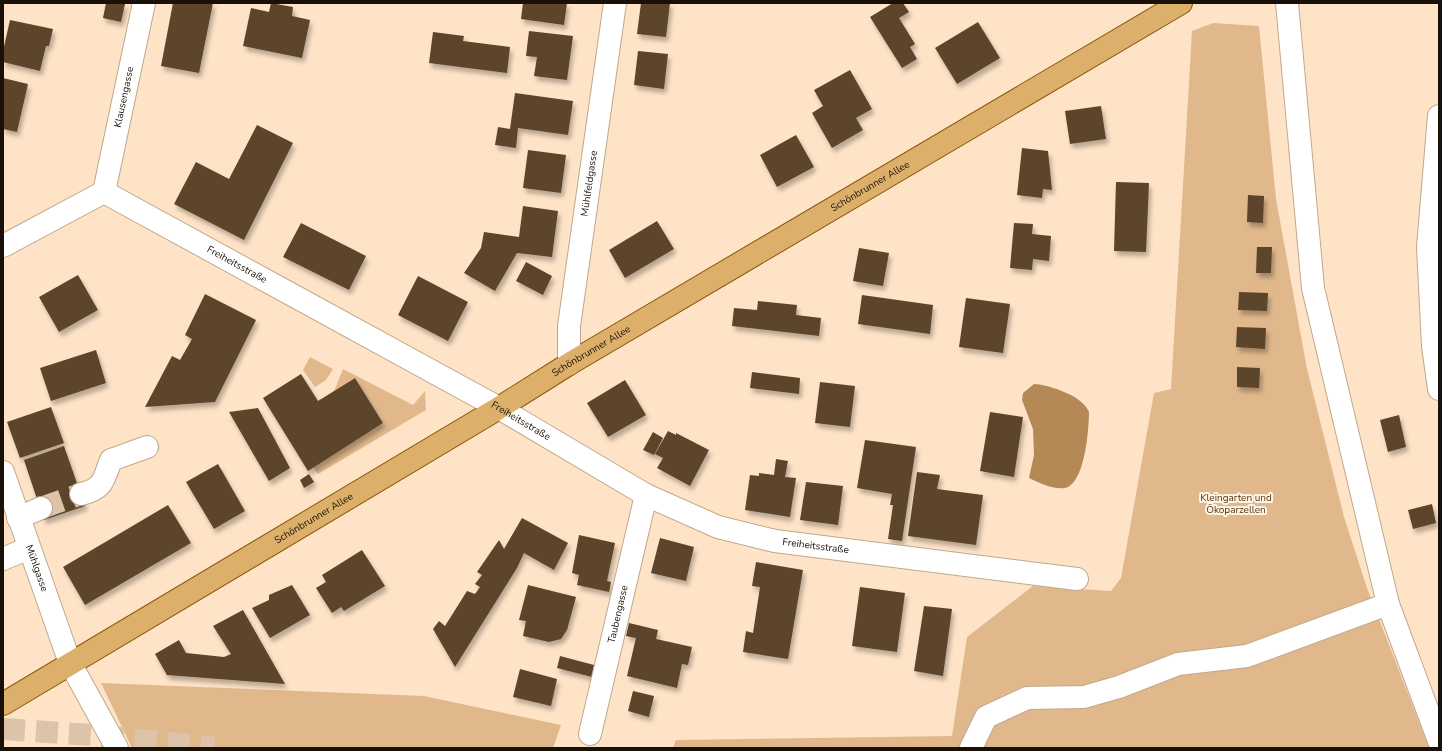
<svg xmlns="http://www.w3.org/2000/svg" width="1442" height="751" viewBox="0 0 1442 751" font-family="'Nunito Sans',sans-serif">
	<defs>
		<filter id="shadow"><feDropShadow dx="2.5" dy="4.5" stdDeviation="2" flood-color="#0004"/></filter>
	</defs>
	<rect width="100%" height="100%" fill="#fee3c7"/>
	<path fill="#e1b88c" d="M 1213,23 L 1259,26 L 1276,199 L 1307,369 L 1344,517 L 1367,588 L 1429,748 L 673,748 L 676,740 L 952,736 L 967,637 L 1033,586 L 1111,591 L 1121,578 L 1154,393 L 1171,389 L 1192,31 Z
		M 310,357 L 333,369 L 326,380 L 315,387 L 303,370 Z
		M 343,369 L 413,405 L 425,391 L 426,410 L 318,474 L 313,467 L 383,423 L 355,378 L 334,391 Z
		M 101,683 L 424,696 L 561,725 L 553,748 L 132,748 Z"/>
	<path fill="#b58956" d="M 1034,384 C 1050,385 1083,396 1089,412 C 1089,429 1085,484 1065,488 C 1053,490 1040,483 1029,478 L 1034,455 L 1033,429 L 1022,400 L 1023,393 Z"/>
	<path fill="#5b452c" filter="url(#shadow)" d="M 106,3 L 125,4 L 121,22 L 103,18 Z
		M 173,3 L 213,3 L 199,73 L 161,66 Z
		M 271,3 L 293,7 L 292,16 L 310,20 L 302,58 L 243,46 L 251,8 L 269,12 Z
		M 523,3 L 567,3 L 564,25 L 521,19 Z
		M 641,3 L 670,3 L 666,37 L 637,34 Z
		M 893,3 L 903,3 L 909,12 L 899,18 L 915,44 L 910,47 L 917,59 L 902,68 L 870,17 Z
		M 10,20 L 53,29 L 49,46 L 46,46 L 40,71 L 3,62 L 3,51 Z
		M 978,22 L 1000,58 L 957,84 L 935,48 Z
		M 529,31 L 573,36 L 567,80 L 534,76 L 537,57 L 526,56 Z
		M 433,32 L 464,36 L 463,41 L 510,47 L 507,73 L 429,63 Z
		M 638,51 L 668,54 L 664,89 L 634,85 Z
		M 850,70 L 872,109 L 856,118 L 863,130 L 832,148 L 812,113 L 823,106 L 814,90 Z
		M 3,78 L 28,84 L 17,132 L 3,129 Z
		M 515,93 L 573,101 L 568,135 L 518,128 L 516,148 L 495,145 L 498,127 L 510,129 Z
		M 1101,106 L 1106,139 L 1070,144 L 1065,111 Z
		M 257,125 L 293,143 L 244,240 L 174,204 L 196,162 L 229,179 Z
		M 796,135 L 814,167 L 777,187 L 760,155 Z
		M 1022,148 L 1048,151 L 1052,190 L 1043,189 L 1042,198 L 1017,195 Z
		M 528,150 L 566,155 L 561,193 L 523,188 Z
		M 1116,182 L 1149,183 L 1146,252 L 1114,251 Z
		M 1248,195 L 1264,196 L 1263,223 L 1247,222 Z
		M 523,206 L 558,211 L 552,257 L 517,253 L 495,291 L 464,273 L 481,248 L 484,232 L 519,237 Z
		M 657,221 L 674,249 L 625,278 L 609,250 Z
		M 301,223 L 366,256 L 349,290 L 283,257 Z
		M 1014,223 L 1033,224 L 1032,234 L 1051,236 L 1049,261 L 1033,259 L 1032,270 L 1010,268 Z
		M 1257,247 L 1272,247 L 1271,273 L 1256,273 Z
		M 859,248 L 889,253 L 883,286 L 853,281 Z
		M 526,262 L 552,276 L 543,295 L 516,281 Z
		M 78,275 L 98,310 L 59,332 L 39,297 Z
		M 418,276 L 468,302 L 448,341 L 398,315 Z
		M 1239,292 L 1268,293 L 1267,311 L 1238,310 Z
		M 205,294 L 256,320 L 215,402 L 145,407 L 172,356 L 180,360 L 192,339 L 185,335 Z
		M 862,295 L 933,305 L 930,334 L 858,324 Z
		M 966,298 L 1010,304 L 1003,353 L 959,347 Z
		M 758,301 L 797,305 L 796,315 L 821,318 L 819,336 L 732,326 L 734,308 L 757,310 Z
		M 1237,327 L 1266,328 L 1265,349 L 1236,347 Z
		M 96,350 L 106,383 L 51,401 L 40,368 Z
		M 1237,367 L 1260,368 L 1259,388 L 1237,387 Z
		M 752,372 L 800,378 L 799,394 L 750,388 Z
		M 301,374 L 318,401 L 355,378 L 383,423 L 308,471 L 263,398 Z
		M 625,380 L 646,415 L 608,437 L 587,403 Z
		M 820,382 L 855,386 L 850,427 L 815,423 Z
		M 51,407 L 64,443 L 20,458 L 7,422 Z
		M 258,408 L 290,468 L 269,481 L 229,412 Z
		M 990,412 L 1023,417 L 1014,477 L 980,471 Z
		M 1399,415 L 1406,447 L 1388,452 L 1380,420 Z
		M 668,431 L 676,435 L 676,433 L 709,450 L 690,486 L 657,468 L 663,458 L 655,454 Z
		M 653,432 L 663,438 L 654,455 L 643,450 Z
		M 865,440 L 916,447 L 902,541 L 888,539 L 893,505 L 890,505 L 892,494 L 857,488 Z
		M 64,446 L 85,506 L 44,520 L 24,460 Z
		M 776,459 L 788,461 L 785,477 L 796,478 L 790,517 L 745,510 L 750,475 L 759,476 L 759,473 L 774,475 Z
		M 218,464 L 245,511 L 214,529 L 186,482 Z
		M 917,472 L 940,475 L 937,489 L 983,495 L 976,545 L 908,536 Z
		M 309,474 L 314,482 L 304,488 L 300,480 Z
		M 806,482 L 843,486 L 838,525 L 800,520 Z
		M 1432,504 L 1436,523 L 1413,529 L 1408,510 Z
		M 168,505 L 191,543 L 85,605 L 63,567 Z
		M 522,518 L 568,543 L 554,570 L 524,553 L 517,568 L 455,667 L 433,629 L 439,621 L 445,626 L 467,591 L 475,594 L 480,587 L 475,584 L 482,575 L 477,572 L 499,540 L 504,549 Z
		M 579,535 L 615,543 L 607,581 L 611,582 L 609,592 L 577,585 L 579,575 L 572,573 Z
		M 660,538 L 694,547 L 686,581 L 651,573 Z
		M 362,550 L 385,586 L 344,611 L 341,607 L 332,613 L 316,588 L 326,582 L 322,575 Z
		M 756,562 L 803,570 L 788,659 L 743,652 L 746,631 L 753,633 L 760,587 L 752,586 Z
		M 292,585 L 310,615 L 270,638 L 252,608 L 269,600 L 269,595 Z
		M 528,585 L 576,597 L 567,630 L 561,639 L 549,642 L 523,636 L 526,621 L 519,620 Z
		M 860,587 L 905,593 L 897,652 L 852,646 Z
		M 924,606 L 952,609 L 943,676 L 914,671 Z
		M 243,610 L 285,684 L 167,675 L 155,654 L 179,640 L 186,653 L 224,657 L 231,654 L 213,626 Z
		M 629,623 L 658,630 L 656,639 L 692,647 L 688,665 L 682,664 L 677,688 L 627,676 L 636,638 L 626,636 Z
		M 560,656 L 594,665 L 592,677 L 557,668 Z
		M 520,669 L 557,679 L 551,706 L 513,697 Z
		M 633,691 L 654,696 L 649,717 L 628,711 Z"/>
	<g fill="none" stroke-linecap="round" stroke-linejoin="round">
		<path stroke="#dcc3aa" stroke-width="22" stroke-dasharray="22 11" stroke-linecap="butt" d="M 41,508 L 81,494"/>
		<path stroke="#dcc3aa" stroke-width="22" stroke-dasharray="22 11" stroke-linecap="butt" d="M 3,729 L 104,736 L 214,748"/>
		<g stroke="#c1a88c" stroke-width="24">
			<g id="minor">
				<path d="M 1287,3 L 1313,288 L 1388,604 L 1439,741"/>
				<path d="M 1439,116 L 1428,247 L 1433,346 L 1439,389"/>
				<path id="s1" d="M 104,192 L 144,3"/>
				<path id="s2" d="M 3,246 L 104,192 L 499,408 L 646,495 L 718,527 L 775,541 L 1077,579"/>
				<path id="s3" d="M 569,364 L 569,326 L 615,3"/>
				<path id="s4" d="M 3,472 L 70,663 L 117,748"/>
				<path d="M 81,494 C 104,489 103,480 111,460 L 147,447"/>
				<path d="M 18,518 L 41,508"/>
				<path d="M 3,559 L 29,548"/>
				<path id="s5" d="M 590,734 L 646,495"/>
				<path d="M 971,748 L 986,717 L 1027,698 L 1084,697 L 1119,687 L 1178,664 L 1247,656 L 1388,604"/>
			</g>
		</g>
		<g stroke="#885608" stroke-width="24">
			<g id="major">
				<path id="s6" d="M 3,704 L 499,408 L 569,364 L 1181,3"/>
			</g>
		</g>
		<use href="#minor" stroke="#fff" stroke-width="22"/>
		<use href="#major" stroke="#dcb06b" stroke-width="22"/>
	</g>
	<g text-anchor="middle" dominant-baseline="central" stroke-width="4" stroke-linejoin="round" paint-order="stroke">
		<g font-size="10" fill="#191007" stroke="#fff4e8">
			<text stroke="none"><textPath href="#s1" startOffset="97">Klausengasse</textPath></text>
			<text stroke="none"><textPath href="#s3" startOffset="182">Mühlfeldgasse</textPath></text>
			<text stroke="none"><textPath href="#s6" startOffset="1010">Schönbrunner Allee</textPath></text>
			<text stroke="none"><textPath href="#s2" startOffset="266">Freiheitsstraße</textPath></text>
			<text stroke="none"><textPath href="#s6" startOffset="686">Schönbrunner Allee</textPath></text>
			<text stroke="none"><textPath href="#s2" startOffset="590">Freiheitsstraße</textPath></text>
			<text stroke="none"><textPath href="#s6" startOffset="362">Schönbrunner Allee</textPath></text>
			<text stroke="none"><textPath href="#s2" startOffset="914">Freiheitsstraße</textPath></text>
			<text stroke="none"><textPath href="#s4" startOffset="102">Mühlgasse</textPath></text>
			<text stroke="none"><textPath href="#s5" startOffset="123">Taubengasse</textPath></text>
		</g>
		<g font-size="10" fill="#55360c" stroke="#fff4e8">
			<text x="1236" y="498">Kleingarten und<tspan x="1236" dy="12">Ökoparzellen</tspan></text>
		</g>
	</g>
	<rect width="1442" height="751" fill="none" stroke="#191007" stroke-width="8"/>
</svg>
